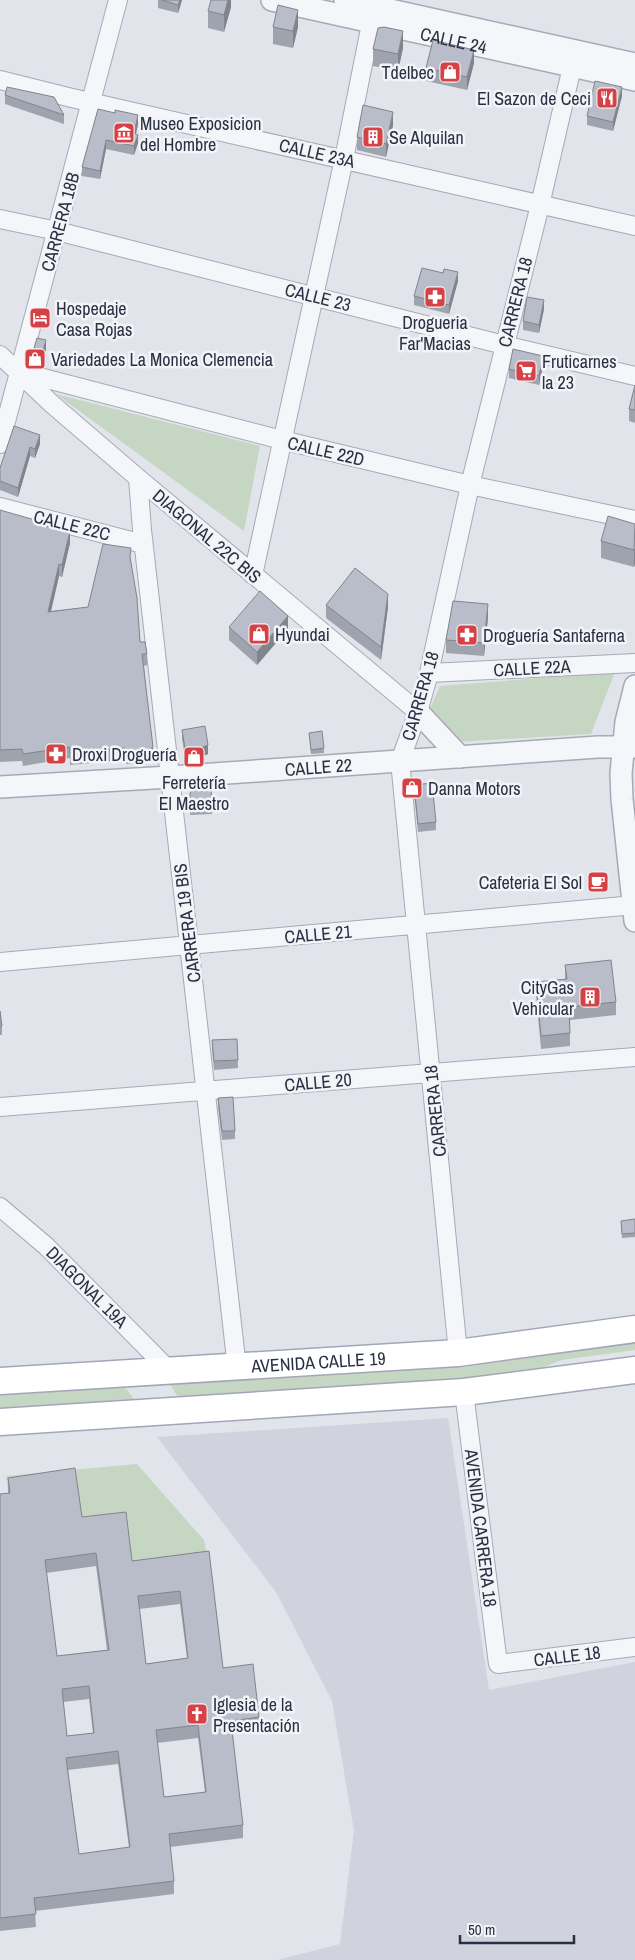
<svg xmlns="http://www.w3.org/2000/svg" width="635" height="1960" viewBox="0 0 635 1960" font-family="'Archivo Narrow',sans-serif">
	<rect width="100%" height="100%" fill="#e2e4eb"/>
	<path fill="#d0d3dd" d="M 448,1418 L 489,1690 L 635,1662 L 635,1960 L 277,1960 L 340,1944 L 354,1831 L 332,1701 L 276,1592 L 157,1437 Z"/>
	<path fill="#c5d6c3" d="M 56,394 L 260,446 L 244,531 Z
		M 615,672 L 591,734 L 456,742 L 429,711 L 440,686 Z
		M 635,1340 L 635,1350 L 562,1360 L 528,1373 L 430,1384 L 179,1399 L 168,1381 L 389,1370 L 498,1362 Z
		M 125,1387 L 137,1403 L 0,1411 L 0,1394 Z
		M 137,1464 L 204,1540 L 209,1564 L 132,1574 L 59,1533 L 8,1491 L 6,1476 Z"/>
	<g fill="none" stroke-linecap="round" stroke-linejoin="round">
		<g stroke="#a7aab6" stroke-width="20">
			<path id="minor" d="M 0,80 L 72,98 L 635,226
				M 0,219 L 57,231 L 504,345 L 635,376
				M 0,355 L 53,405 L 138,478 L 418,712
				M 20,372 L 282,440 L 470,485 L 635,520
				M 0,444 L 118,0
				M 138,478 L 142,530 L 237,1368
				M 0,507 L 143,544
				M 253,575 L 344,159 L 374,9
				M 429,673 L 635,663
				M 0,962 L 635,905
				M 0,1107 L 635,1057
				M 0,1207 L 46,1246 L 170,1371
				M 458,1353 L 400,761 L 418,712 L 429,673 L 470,485 L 540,205 L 575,54
				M 464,1392 L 498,1664 L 635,1647"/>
		</g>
		<g stroke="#a7aab6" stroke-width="24">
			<g id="tertiary">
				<path id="s1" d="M 272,0 L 635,80"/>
				<path d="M 345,0 L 635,64"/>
				<path d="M 635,686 L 626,722 L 621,773 L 622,799 L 635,921"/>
				<path d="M 418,712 L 460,757"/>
				<path id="s2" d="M 0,787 L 170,777 L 598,747 L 635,747"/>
			</g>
		</g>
		<g stroke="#a1a7b8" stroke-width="29">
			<g id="primary">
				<path id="s3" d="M 0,1381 L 458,1353 L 635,1329"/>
				<path d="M 0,1422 L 464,1392 L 635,1370"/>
			</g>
		</g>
		<use href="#minor" stroke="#f5f6f9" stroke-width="18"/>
		<use href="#tertiary" stroke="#f5f6f9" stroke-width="21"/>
		<use href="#primary" stroke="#fff" stroke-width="26"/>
	</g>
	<path fill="#9fa3ad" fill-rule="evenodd" d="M 158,0 L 182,0 L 178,13 L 158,8 Z
		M 231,0 L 231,7 L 224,32 L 208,28 L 208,11 Z
		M 273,27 L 298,27 L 293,48 L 273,44 Z
		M 403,48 L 398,71 L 373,66 L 373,49 Z
		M 474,63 L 467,90 L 426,81 L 426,68 Z
		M 5,95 L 64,115 L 64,124 L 5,104 Z
		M 622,96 L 613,131 L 587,125 L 587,116 Z
		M 98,109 L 138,124 L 136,134 L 138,143 L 134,155 L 106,149 L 100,179 L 82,176 L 82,167 Z
		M 393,125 L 386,157 L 357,150 L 357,137 Z
		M 458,281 L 449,314 L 414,305 L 414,296 Z
		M 544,309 L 539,333 L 523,330 L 523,321 Z
		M 46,349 L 41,367 L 32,364 L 32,355 Z
		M 543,365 L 539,385 L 509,378 L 509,369 Z
		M 635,385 L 635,423 L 629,421 L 629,409 Z
		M 14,426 L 40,444 L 35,458 L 30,456 L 18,497 L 0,490 L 0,468 Z
		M 0,510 L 42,525 L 70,543 L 62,577 L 59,576 L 51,611 L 88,607 L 131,562 L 140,642 L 147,654 L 147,665 L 144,666 L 153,759 L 148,762 L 126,764 L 125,760 L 70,765 L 70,758 L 23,766 L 22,761 L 0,762 Z
		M 635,524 L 634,567 L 601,558 L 601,541 Z
		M 326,605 L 388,607 L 381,660 L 326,618 Z
		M 488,617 L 484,656 L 446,653 L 446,640 Z
		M 229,627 L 288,629 L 257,665 L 229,640 Z
		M 182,730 L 208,754 L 186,763 L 182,739 Z
		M 309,733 L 324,748 L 324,753 L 311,754 Z
		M 414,785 L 436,822 L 436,830 L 418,832 L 414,793 Z
		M 190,793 L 212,805 L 212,814 L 190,815 Z
		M 565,965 L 616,1002 L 616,1015 L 570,1020 L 570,1046 L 541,1049 L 536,995 L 536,982 L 565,979 Z
		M 0,1011 L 2,1026 L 2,1035 L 0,1035 Z
		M 237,1039 L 238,1068 L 214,1070 L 212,1049 L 212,1040 Z
		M 218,1098 L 235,1131 L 235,1139 L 222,1140 L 218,1107 Z
		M 635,1219 L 635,1237 L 622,1238 L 621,1221 Z
		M 8,1478 L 82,1517 L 132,1561 L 209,1551 L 223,1668 L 259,1717 L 259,1730 L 232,1733 L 243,1825 L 243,1838 L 170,1847 L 174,1881 L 174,1894 L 35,1911 L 36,1927 L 0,1931 L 0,1494 L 8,1493 ZM 96,1566 L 107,1650 L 57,1656 L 46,1573 ZM 180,1604 L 187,1658 L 146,1664 L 139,1609 ZM 89,1699 L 93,1733 L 67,1736 L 63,1702 ZM 198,1738 L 205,1792 L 164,1797 L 157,1743 ZM 118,1764 L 129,1848 L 79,1854 L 68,1770 Z"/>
	<path fill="#82848d" d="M 180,0 L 182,0 L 178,13 L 178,5 Z
		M 228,0 L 231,0 L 231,7 L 224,32 L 224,15 Z
		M 298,10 L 298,27 L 293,48 L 293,31 Z
		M 403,31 L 403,48 L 398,71 L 398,54 Z
		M 474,50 L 474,63 L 467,90 L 467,77 Z
		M 622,87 L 622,96 L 613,131 L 613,122 Z
		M 393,112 L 393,125 L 386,157 L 386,144 Z
		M 138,115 L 138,124 L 134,142 L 134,133 Z
		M 138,135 L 138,143 L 134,155 L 134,146 Z
		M 106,140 L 106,149 L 100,179 L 100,171 Z
		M 458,272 L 458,281 L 449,314 L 449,305 Z
		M 544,300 L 544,309 L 539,333 L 539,325 Z
		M 46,340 L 46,349 L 41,367 L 41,358 Z
		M 543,356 L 543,365 L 539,385 L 539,376 Z
		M 40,435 L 40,444 L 35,458 L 35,449 Z
		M 30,447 L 30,456 L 18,497 L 18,488 Z
		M 70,531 L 70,543 L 62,577 L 62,565 Z
		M 635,548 L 635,565 L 634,567 L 634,550 Z
		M 59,564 L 59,576 L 48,624 L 48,612 Z
		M 388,594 L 388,607 L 381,660 L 381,647 Z
		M 488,604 L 488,617 L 484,656 L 484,643 Z
		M 288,616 L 288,629 L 257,665 L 257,652 Z
		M 208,745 L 208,754 L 186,763 L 186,754 Z
		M 153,747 L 153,759 L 148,762 L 148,750 Z"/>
	<path fill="#b9bdc9" stroke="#82848d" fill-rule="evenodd" d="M 162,0 L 180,0 L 178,5 Z
		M 211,0 L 228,0 L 224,15 L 208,11 Z
		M 278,5 L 298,10 L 293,31 L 273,27 Z
		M 384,27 L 403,31 L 398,54 L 373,49 L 378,28 Z
		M 433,40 L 474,50 L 467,77 L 426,68 Z
		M 595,81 L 622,87 L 613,122 L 587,116 Z
		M 7,87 L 54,97 L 64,115 L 5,95 Z
		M 363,105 L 393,112 L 386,144 L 357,137 Z
		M 98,109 L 115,113 L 115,110 L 138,115 L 134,133 L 138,135 L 134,146 L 106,140 L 100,171 L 82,167 Z
		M 422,268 L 443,273 L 444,269 L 458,272 L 449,305 L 414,296 Z
		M 527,297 L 544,300 L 539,325 L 523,321 Z
		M 37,338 L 46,340 L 41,358 L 32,355 Z
		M 513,349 L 543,356 L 539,376 L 509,369 Z
		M 635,385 L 635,410 L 629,409 Z
		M 14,426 L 40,435 L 35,449 L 30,447 L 18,488 L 0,481 L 0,468 Z
		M 0,510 L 42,522 L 41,525 L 70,531 L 62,565 L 59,564 L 48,612 L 88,607 L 103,544 L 131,548 L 130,557 L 137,598 L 140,642 L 145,642 L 147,654 L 142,654 L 153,747 L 148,750 L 126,752 L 125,748 L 70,753 L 70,747 L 23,754 L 22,749 L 0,750 Z
		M 608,516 L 635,524 L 634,550 L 601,541 Z
		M 355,568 L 388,594 L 381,647 L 326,605 Z
		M 260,591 L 288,616 L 257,652 L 229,627 Z
		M 453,601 L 488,604 L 484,643 L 446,640 Z
		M 205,726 L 208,745 L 186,754 L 182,730 Z
		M 322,731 L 324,748 L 311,750 L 309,733 Z
		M 432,783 L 436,822 L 418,824 L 414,785 Z
		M 211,789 L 212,805 L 190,806 L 190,793 L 194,790 Z
		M 611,960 L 616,1002 L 569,1007 L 570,1033 L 541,1036 L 536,982 L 567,979 L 565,965 Z
		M 0,1011 L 2,1026 L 0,1027 Z
		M 237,1039 L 238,1060 L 214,1061 L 212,1040 Z
		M 233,1097 L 235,1131 L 222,1131 L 218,1098 Z
		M 635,1219 L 635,1233 L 622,1234 L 621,1221 Z
		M 75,1468 L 82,1517 L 126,1512 L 132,1561 L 209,1551 L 223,1668 L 253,1664 L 259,1717 L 231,1721 L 243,1825 L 169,1834 L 174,1881 L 34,1898 L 36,1914 L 0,1918 L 0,1494 L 10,1493 L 8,1478 ZM 96,1553 L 109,1650 L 57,1656 L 45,1560 ZM 180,1591 L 188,1658 L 146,1664 L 138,1596 ZM 89,1686 L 94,1733 L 67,1736 L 62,1689 ZM 198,1725 L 206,1792 L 164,1797 L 156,1730 ZM 118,1751 L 130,1847 L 79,1854 L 66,1758 Z"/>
	<defs>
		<g id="shop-square" transform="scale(1.125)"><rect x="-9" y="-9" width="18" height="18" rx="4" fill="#d64146" stroke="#f2f4f8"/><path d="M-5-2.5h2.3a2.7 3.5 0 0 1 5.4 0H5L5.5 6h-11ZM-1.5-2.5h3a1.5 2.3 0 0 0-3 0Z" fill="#fff"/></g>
		<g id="restaurant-square" transform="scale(1.125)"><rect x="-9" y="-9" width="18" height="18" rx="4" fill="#d64146" stroke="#f2f4f8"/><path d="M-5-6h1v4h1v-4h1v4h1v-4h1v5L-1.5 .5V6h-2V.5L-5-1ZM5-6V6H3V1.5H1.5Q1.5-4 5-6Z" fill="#fff"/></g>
		<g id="museum-square" transform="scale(1.125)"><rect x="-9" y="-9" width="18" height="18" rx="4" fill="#d64146" stroke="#f2f4f8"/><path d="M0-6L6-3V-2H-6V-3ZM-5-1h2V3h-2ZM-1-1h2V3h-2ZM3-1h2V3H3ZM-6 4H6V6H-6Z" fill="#fff"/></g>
		<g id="building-square" transform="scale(1.125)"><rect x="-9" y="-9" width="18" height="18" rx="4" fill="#d64146" stroke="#f2f4f8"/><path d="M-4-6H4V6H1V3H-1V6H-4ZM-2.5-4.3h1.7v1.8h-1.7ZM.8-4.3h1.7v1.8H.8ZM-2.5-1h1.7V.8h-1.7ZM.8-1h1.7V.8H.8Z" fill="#fff"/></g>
		<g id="pharmacy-square" transform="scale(1.125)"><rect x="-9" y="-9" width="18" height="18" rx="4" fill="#d64146" stroke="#f2f4f8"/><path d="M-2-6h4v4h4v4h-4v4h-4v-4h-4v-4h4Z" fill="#fff"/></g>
		<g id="hotel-square" transform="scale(1.125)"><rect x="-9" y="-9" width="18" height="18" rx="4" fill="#d64146" stroke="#f2f4f8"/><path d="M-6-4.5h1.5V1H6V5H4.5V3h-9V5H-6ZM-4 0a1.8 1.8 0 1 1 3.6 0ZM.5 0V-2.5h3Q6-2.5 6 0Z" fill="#fff"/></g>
		<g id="supermarket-square" transform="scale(1.125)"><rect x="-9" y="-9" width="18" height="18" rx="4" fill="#d64146" stroke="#f2f4f8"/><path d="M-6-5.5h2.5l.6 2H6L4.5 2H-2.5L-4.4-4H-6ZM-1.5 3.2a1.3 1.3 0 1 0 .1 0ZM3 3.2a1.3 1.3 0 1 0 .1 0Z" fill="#fff"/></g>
		<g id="cafe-square" transform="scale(1.125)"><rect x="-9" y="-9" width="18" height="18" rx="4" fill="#d64146" stroke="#f2f4f8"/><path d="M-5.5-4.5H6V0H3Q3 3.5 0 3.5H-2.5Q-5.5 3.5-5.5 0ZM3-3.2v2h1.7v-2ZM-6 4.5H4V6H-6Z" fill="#fff"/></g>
		<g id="church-square" transform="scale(1.125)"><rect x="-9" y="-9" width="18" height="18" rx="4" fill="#d64146" stroke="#f2f4f8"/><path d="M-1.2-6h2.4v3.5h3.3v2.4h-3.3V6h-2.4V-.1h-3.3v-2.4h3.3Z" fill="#fff"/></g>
	</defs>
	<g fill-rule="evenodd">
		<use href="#shop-square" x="450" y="72"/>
		<use href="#restaurant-square" x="607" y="98"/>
		<use href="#museum-square" x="124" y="133"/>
		<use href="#building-square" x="373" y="137"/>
		<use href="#pharmacy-square" x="435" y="297"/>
		<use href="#hotel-square" x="40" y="318"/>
		<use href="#shop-square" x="35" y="359"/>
		<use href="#supermarket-square" x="526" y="371"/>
		<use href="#shop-square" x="259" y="634"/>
		<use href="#pharmacy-square" x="467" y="635"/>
		<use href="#pharmacy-square" x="56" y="754"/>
		<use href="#shop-square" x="194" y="757"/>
		<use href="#shop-square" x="412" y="788"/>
		<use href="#cafe-square" x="598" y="882"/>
		<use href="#building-square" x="590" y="997"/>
		<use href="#church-square" x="197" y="1714"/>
	</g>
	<g text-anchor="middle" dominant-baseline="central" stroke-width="5" stroke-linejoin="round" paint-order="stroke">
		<g font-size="18" fill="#293044" stroke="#f2f4f8">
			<text stroke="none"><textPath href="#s1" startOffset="186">CALLE 24</textPath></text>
			<text transform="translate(317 153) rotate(13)">CALLE 23A</text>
			<text transform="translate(60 222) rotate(-75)">CARRERA 18B</text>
			<text transform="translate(318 297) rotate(14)">CALLE 23</text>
			<text transform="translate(515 302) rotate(-76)">CARRERA 18</text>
			<text transform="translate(326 451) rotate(13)">CALLE 22D</text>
			<text transform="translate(72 525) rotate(14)">CALLE 22C</text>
			<text transform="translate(207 536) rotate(40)">DIAGONAL 22C BIS</text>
			<text transform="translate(532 668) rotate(-3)">CALLE 22A</text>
			<text transform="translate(420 696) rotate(-74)">CARRERA 18</text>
			<text stroke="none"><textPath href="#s2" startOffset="319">CALLE 22</textPath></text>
			<text transform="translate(187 923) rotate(-97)">CARRERA 19 BIS</text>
			<text transform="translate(318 934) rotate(-5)">CALLE 21</text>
			<text transform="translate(318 1082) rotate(-5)">CALLE 20</text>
			<text transform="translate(435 1111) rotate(-96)">CARRERA 18</text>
			<text transform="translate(87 1287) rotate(45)">DIAGONAL 19A</text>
			<text stroke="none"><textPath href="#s3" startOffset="319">AVENIDA CALLE 19</textPath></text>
			<text transform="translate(481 1528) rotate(83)">AVENIDA CARRERA 18</text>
			<text transform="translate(567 1656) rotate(-7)">CALLE 18</text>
		</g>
		<g font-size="18" fill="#293044" stroke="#f2f4f8" text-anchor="start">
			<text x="434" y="72" text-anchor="end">Tdelbec</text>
			<text x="591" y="98" text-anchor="end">El Sazon de Ceci</text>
			<text x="140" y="123">Museo Exposicion<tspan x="140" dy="21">del Hombre</tspan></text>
			<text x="389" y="137">Se Alquilan</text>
			<text x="56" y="308">Hospedaje<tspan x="56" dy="21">Casa Rojas</tspan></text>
			<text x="435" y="322" text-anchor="middle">Drogueria<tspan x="435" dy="21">Far'Macias</tspan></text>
			<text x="51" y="359">Variedades La Monica Clemencia</text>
			<text x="542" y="361">Fruticarnes<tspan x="542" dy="21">la 23</tspan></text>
			<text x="275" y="634">Hyundai</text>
			<text x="483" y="635">Droguería Santaferna</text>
			<text x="72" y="754">Droxi Droguería</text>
			<text x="194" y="782" text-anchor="middle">Ferretería<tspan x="194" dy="21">El Maestro</tspan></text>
			<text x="428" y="788">Danna Motors</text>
			<text x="582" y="882" text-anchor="end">Cafeteria El Sol</text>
			<text x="574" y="987" text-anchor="end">CityGas<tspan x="574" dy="21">Vehicular</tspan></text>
			<text x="213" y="1704">Iglesia de la<tspan x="213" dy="21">Presentación</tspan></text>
		</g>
	</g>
	<path d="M460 1935v8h114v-8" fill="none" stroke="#293044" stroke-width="2.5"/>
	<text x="468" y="1935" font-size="15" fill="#293044" stroke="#f2f4f8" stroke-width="4" paint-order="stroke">50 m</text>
</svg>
